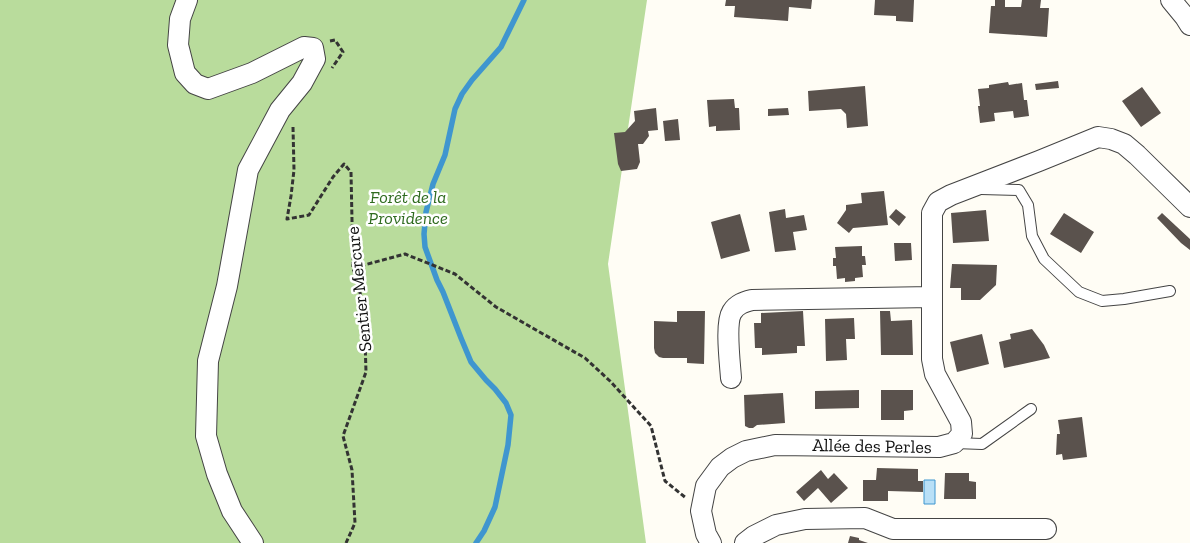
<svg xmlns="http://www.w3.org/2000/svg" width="1190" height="543" viewBox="0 0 1190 543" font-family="'Zilla Slab',serif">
	<rect width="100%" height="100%" fill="#fffdf5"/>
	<path fill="#b9dc9c" d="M 0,0 L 647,0 L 608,264 L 646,543 L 0,543 Z"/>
	<path fill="#b9e0f7" stroke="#3f96cf" d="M 924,480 L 935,480 L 935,504 L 924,504 Z"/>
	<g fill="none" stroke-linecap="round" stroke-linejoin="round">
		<path stroke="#3f96cf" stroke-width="5.5" d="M 476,543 L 484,531 L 495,507 L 508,445 L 511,415 L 506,403 L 495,389 L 486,380 L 471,362 L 461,338 L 443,292 L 437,280 L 425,247 L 424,234 L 426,212 L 433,184 L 445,155 L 455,109 L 462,94 L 472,80 L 501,47 L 524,0"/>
	</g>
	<path fill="#5a524d" d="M 726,0 L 812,0 L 811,9 L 789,7 L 788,21 L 734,17 L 735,6 L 725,6 Z
		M 875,0 L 914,0 L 913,22 L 896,21 L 896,16 L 874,15 Z
		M 995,0 L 1005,0 L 1005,7 L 1021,7 L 1022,0 L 1041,0 L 1040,8 L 1049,8 L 1047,37 L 989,33 L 991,6 L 995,6 Z
		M 1058,81 L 1059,88 L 1036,90 L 1035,84 Z
		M 1008,82 L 1009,85 L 1022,83 L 1024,100 L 1027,100 L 1029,116 L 1014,118 L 1013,111 L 994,113 L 995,121 L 980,123 L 978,106 L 980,106 L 978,89 L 989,88 L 989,85 Z
		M 865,86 L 868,126 L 847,128 L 846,114 L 841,109 L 809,111 L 808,91 Z
		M 1142,87 L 1161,113 L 1141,127 L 1122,101 Z
		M 734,99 L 735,108 L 739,108 L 740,130 L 716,131 L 716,126 L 709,127 L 707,100 Z
		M 656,108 L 658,130 L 648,131 L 649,136 L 643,144 L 638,144 L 640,162 L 637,169 L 621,171 L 618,164 L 614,133 L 625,132 L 635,121 L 634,111 Z
		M 788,108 L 789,115 L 768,116 L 768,109 Z
		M 678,119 L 680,140 L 665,141 L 663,121 Z
		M 884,191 L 888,225 L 853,228 L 849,233 L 837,223 L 846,210 L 846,205 L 862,203 L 861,193 Z
		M 785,209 L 786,218 L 804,215 L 807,230 L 793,232 L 796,250 L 775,252 L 769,212 Z
		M 896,209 L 906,217 L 899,226 L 889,217 Z
		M 986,210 L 989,241 L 953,243 L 951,213 Z
		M 1064,213 L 1094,232 L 1081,253 L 1050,234 Z
		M 1162,213 L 1190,239 L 1190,250 L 1181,243 L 1157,218 Z
		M 740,214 L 750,251 L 721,259 L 711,222 Z
		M 894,243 L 911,243 L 912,260 L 895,261 Z
		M 862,246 L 862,256 L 865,256 L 866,265 L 862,265 L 863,277 L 855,278 L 855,281 L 845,282 L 845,278 L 837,279 L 836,266 L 833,266 L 833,258 L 836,258 L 835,247 Z
		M 952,264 L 997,265 L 996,285 L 980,300 L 961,300 L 961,288 L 950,288 Z
		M 677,311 L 705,311 L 704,364 L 687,363 L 687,358 L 663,358 L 659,357 L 655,353 L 654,348 L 654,321 L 677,322 Z
		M 803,311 L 805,346 L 797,346 L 797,353 L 762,355 L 762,348 L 755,348 L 754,323 L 761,323 L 761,313 Z
		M 880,311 L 890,311 L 891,321 L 912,320 L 913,355 L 881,355 Z
		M 854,318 L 855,339 L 846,339 L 847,360 L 826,361 L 825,319 Z
		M 1032,329 L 1044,345 L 1050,358 L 1004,368 L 999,342 L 1011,339 L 1010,334 Z
		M 982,334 L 989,364 L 957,372 L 950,342 Z
		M 859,390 L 859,408 L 815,409 L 815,391 Z
		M 881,390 L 913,390 L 913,410 L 904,411 L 904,420 L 881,420 Z
		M 783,393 L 785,423 L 757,425 L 753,428 L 749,428 L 745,426 L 744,395 Z
		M 1082,417 L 1087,457 L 1063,460 L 1062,454 L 1056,455 L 1057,434 L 1060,434 L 1058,420 Z
		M 877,468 L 918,469 L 918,481 L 923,481 L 923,492 L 888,491 L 888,501 L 863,501 L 863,480 L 876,480 Z
		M 821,470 L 828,479 L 834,473 L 848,488 L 831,503 L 818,488 L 804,501 L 796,492 Z
		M 945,473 L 969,473 L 969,481 L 976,482 L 976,499 L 944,499 Z
		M 850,536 L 859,538 L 859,540 L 868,543 L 848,543 Z"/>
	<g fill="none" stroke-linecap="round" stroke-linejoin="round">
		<g stroke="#444" stroke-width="12">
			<path id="service" d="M 981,189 L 1019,190 L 1028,205 L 1032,236 L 1044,259 L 1079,292 L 1102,301 L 1124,299 L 1170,291
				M 955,443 L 982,444 L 1031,409"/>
		</g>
		<g stroke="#444" stroke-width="22">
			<path id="minor" d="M 187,0 L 180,19 L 178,45 L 185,73 L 195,84 L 208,89 L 252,73 L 304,47 L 313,48 L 315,59 L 302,83 L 280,110 L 248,170 L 227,286 L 208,361 L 206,436 L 217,474 L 232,511 L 253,543
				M 1171,0 L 1185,17 L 1190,25
				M 731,378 C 730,363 725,323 732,312 C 737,304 744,302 752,300 L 932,297
				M 711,543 L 706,534 L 701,511 L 706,486 L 720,467 L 732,458 L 746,451 L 775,445 L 939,447 L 954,443 L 962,434 L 961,422 L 935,374 L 932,359 L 932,213 L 938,202 L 951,195 L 1039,161 L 1098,137 L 1111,139 L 1124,144 L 1137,155 L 1190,207
				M 745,543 L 754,536 L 776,525 L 805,519 L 865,518 L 893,529 L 1046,529"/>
		</g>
		<path stroke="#333" stroke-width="3" stroke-dasharray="5 2.5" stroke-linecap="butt" d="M 330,41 L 335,40 L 343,52 L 332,68
			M 293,127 L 294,170 L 291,196 L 287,219 L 309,215 L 333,177 L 344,164 L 351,172 L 353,268 L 364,307 L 366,372 L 343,436 L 352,470 L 355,523 L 346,543
			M 353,268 L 405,254 L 455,274 L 496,307 L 585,358 L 610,381 L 651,426 L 665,481 L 686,498"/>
		<use href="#service" stroke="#fff" stroke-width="10"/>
		<use href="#minor" stroke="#fff" stroke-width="20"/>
	</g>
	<g text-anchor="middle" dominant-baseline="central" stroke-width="5" stroke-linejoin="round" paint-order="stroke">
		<g font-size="18" font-style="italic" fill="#2f6b1f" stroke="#fff">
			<text x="408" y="197">Forêt de la<tspan x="408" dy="21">Providence</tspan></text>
		</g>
		<g font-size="18" fill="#111" stroke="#fff">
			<text transform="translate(359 289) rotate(-96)">Sentier Mercure</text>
			<text transform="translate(872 446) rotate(1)">Allée des Perles</text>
		</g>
	</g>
</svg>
